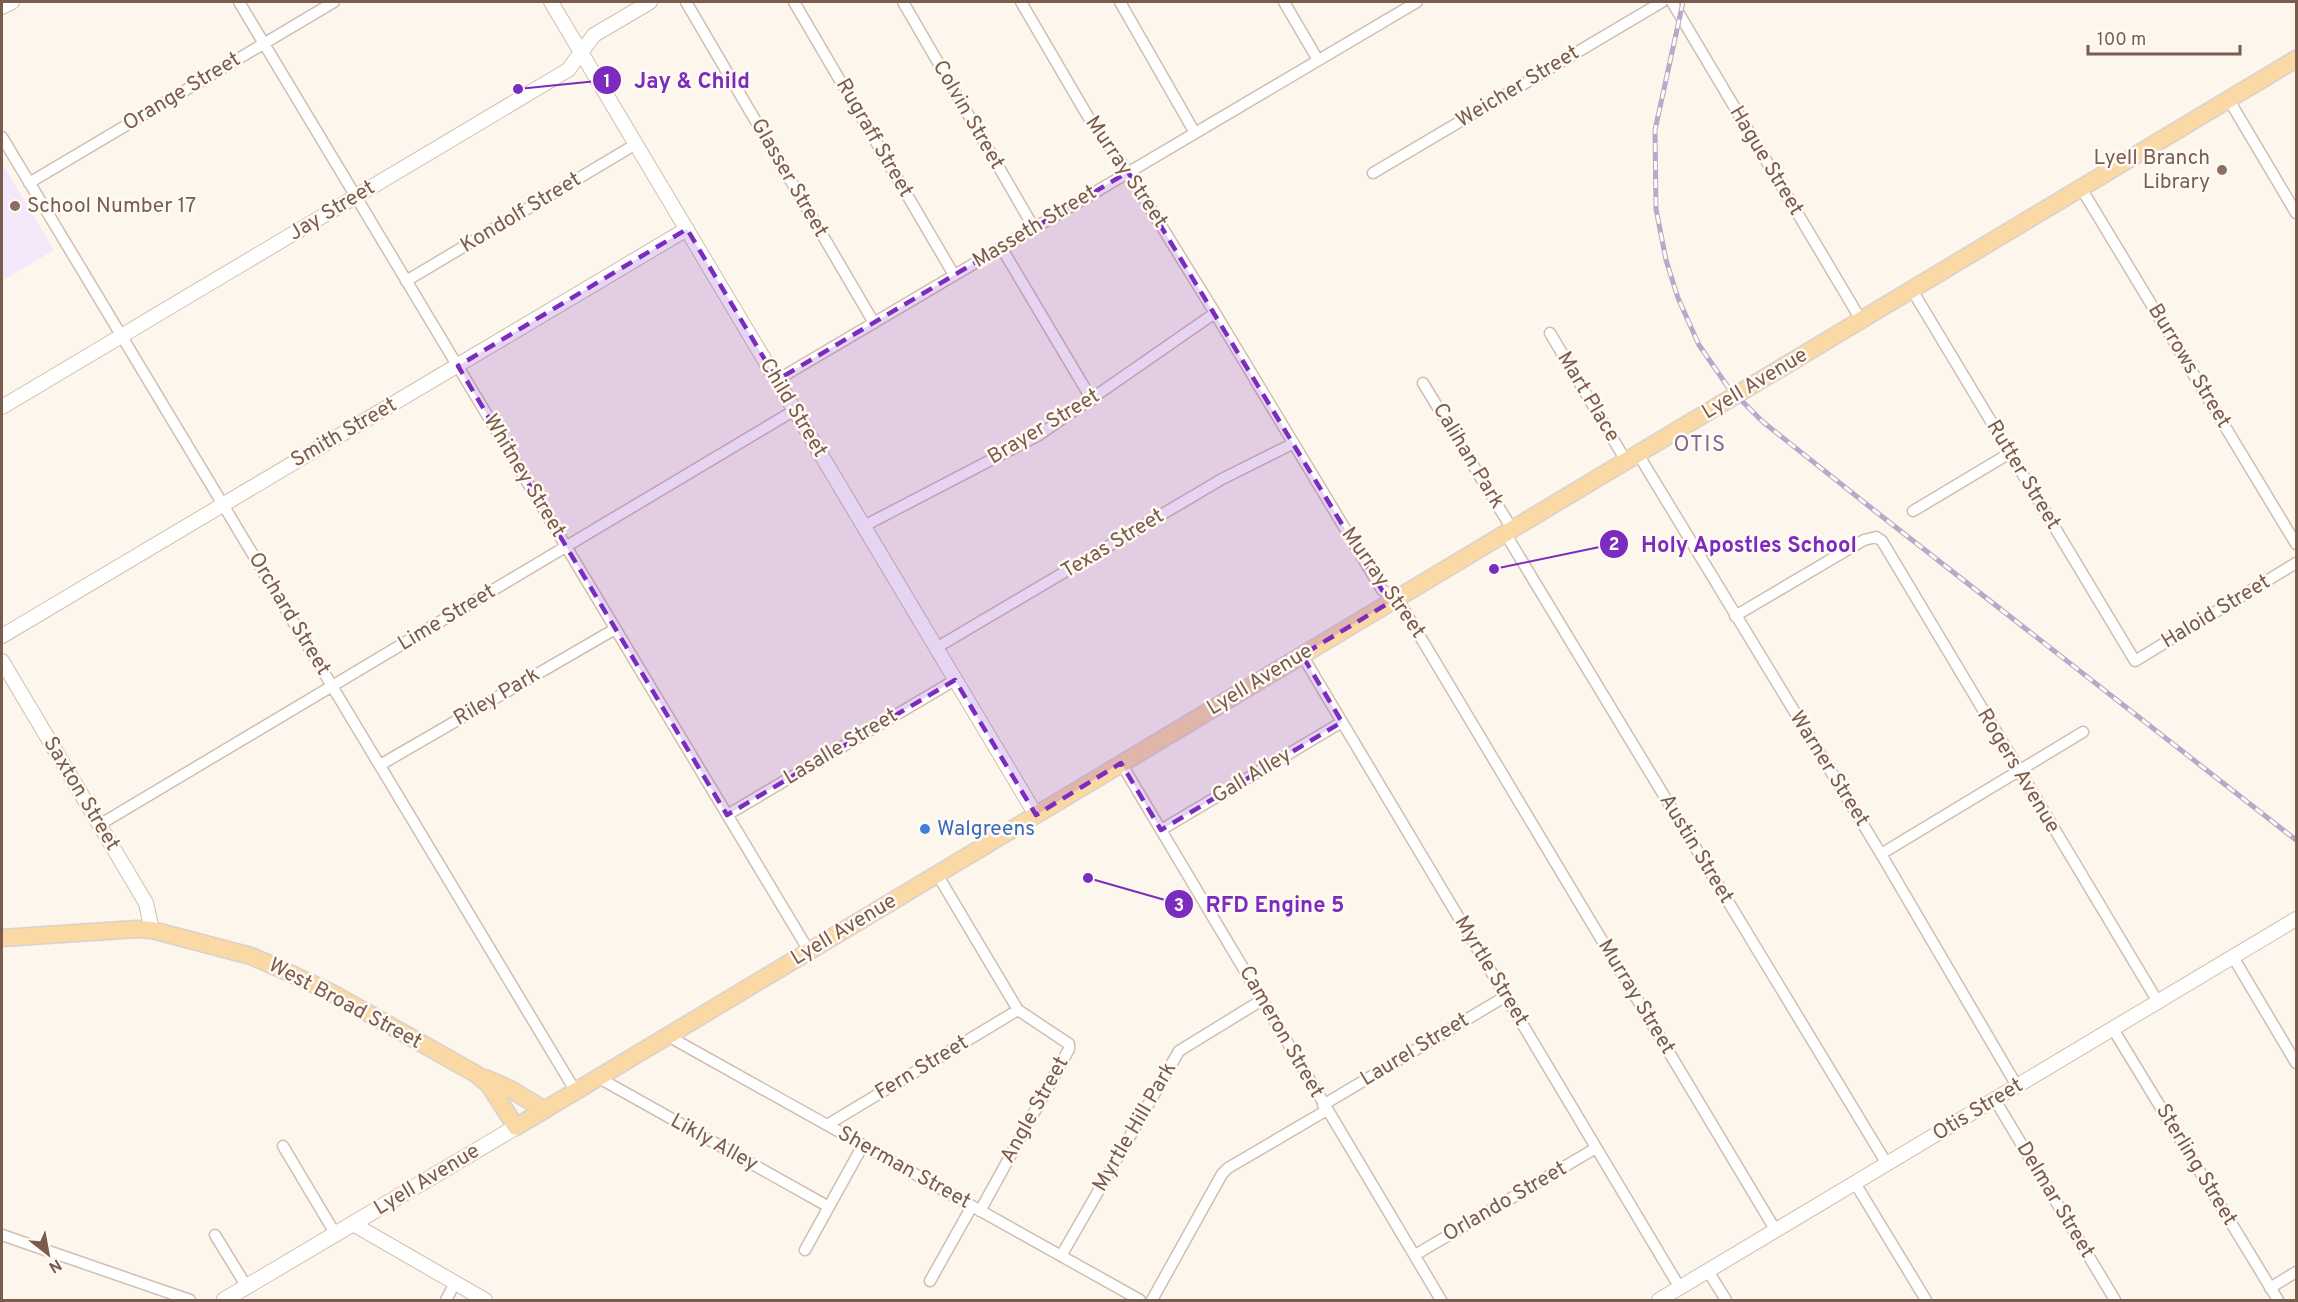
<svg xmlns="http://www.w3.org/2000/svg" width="2298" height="1302" viewBox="0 0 2298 1302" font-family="Overpass,sans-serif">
	<rect width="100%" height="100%" fill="#fdf6ec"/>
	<path fill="#f3e8fa" d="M 2,163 L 54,250 L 2,281 Z"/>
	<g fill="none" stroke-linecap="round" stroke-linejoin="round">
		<g stroke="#d1beb0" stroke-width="13">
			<path id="minor" d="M 239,2 L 809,951
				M 686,2 L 874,323
				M 794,2 L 954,275
				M 903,2 L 1034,228
				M 1021,2 L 1090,120 L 1128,172 L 1215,313 L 1382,590 L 1397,598 L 1776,1231
				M 1120,2 L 1195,133
				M 1284,2 L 1318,60
				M 1672,2 L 1861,320
				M 2229,100 L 2296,213
				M 2,137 L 576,1092
				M 1373,173 L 1662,2
				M 29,183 L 334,2
				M 2081,188 L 2296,544
				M 1001,247 L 1092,400
				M 406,281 L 636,144
				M 1912,290 L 2135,661 L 2296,563
				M 1550,333 L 1626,461
				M 777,380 L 1417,2
				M 1423,383 L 1512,529
				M 1638,454 L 1881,854 L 2017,1086
				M 1913,511 L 2010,453
				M 864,526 L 1039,435 L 1215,313
				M 1505,533 L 1887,1164
				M 1735,616 L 1864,540 L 1876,537 L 1882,541 L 2158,1002
				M 936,648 L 1222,479 L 1292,444
				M 1302,655 L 1680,1288
				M 1121,763 L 1441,1300
				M 380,765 L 615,629
				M 727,815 L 955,680
				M 99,825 L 795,410
				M 1161,830 L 1342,722
				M 1881,854 L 2083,732
				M 937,874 L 1018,1010 L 1069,1044 L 1069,1049 L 980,1211
				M 2233,957 L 2296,1063
				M 2113,1029 L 2278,1300
				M 668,1036 L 1140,1300
				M 599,1078 L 829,1207
				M 1995,1100 L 2115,1300
				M 1323,1105 L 1506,996
				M 827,1125 L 1018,1010
				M 283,1146 L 336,1235
				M 1855,1183 L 1926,1300
				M 2,1235 L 190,1300
				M 215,1235 L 247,1287
				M 805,1250 L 863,1145
				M 1415,1255 L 1596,1148
				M 1061,1256 L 1179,1051 L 1262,1000
				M 1708,1271 L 1726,1300
				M 930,1281 L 972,1206
				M 2270,1288 L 2296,1272
				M 446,1300 L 455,1283
				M 1152,1300 L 1222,1174 L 1228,1168 L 1327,1110"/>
		</g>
		<g stroke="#d1beb0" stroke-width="16">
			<path id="tertiary" d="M 551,2 L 1036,815
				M 2,7 L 12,2
				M 2,407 L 568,70 L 594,35 L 650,2
				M 2,636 L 687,229
				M 2,661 L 146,903 L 152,930
				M 353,1224 L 485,1300
				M 1659,1300 L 2296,919"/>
		</g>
		<g stroke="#d6c0b0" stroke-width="17">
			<path id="secondary" d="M 224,1300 L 516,1127"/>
		</g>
		<g stroke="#dad1cd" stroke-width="19">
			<path id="primary" d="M 2,938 L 137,929 L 152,930 L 251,956 L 283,970 L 332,993 L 476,1074 L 489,1085 L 516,1127 L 2296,59
				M 485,1078 L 508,1088 L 545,1110"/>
		</g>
		<use href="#minor" stroke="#fff" stroke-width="10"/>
		<use href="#tertiary" stroke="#fff" stroke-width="14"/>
		<use href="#secondary" stroke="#fff" stroke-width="15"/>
		<use href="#primary" stroke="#fbd9a5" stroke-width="16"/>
		<g stroke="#b9a8c9" stroke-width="5">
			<path id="rail" d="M 1683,2 L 1655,130 L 1656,209 L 1666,260 L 1678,298 L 1699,345 L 1728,387 L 1763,422 L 1875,511 L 2296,840"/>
		</g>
		<use href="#rail" stroke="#fffaf3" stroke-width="3" stroke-dasharray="9" stroke-linecap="butt"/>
	</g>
	<path fill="#7b2cbf" fill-opacity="0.2" stroke="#7b2cbf" stroke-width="4.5" stroke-dasharray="12 8" stroke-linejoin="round" d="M 1128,172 L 1382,590 L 1397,598 L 1302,655 L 1342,722 L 1161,830 L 1121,763 L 1036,815 L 955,680 L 727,815 L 458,366 L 687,229 L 777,380 Z"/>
	<g fill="#8d6e63" stroke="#fffaf3" stroke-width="2">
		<circle cx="2222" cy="170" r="6"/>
		<circle cx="15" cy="206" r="6"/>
	</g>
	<circle fill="#3f7fe0" stroke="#fffaf3" stroke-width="2" cx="925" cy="829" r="6"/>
	<g text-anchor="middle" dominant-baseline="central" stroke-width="5" stroke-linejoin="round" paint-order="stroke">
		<g font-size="21" fill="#7a5c4d" stroke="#fffaf3">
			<text transform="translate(1518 87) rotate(-31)">Weicher Street</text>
			<text transform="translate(182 92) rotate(-31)">Orange Street</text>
			<text transform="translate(968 115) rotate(60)">Colvin Street</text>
			<text transform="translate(874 138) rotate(60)">Rugraff Street</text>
			<text transform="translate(1766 161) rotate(59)">Hague Street</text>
			<text transform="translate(1126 172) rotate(56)">Murray Street</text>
			<text transform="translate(789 178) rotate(60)">Glasser Street</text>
			<text transform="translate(332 211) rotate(-31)">Jay Street</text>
			<text transform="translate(521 213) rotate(-31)">Kondolf Street</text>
			<text transform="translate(1035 227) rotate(-31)">Masseth Street</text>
			<text transform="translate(2189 366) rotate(59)">Burrows Street</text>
			<text transform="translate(1755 384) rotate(-31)">Lyell Avenue</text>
			<text transform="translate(1588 397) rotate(59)">Mart Place</text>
			<text transform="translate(793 408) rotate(59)">Child Street</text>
			<text transform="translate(1044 427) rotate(-31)">Brayer Street</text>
			<text transform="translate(344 433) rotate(-30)">Smith Street</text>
			<text transform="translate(1468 456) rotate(59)">Calihan Park</text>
			<text transform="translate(2023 475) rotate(59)">Rutter Street</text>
			<text transform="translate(524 476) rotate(59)">Whitney Street</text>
			<text transform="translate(1113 544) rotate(-31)">Texas Street</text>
			<text transform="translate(1383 583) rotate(55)">Murray Street</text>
			<text transform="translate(2216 612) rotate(-31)">Haloid Street</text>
			<text transform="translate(289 614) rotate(59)">Orchard Street</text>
			<text transform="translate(447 618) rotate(-31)">Lime Street</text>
			<text transform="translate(1260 680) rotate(-31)">Lyell Avenue</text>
			<text transform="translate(497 697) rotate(-30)">Riley Park</text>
			<text transform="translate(841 747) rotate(-31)">Lasalle Street</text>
			<text transform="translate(1829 769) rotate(58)">Warner Street</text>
			<text transform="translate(2018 771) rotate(59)">Rogers Avenue</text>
			<text transform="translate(1252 776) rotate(-31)">Gall Alley</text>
			<text transform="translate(81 794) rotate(59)">Saxton Street</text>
			<text transform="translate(1696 849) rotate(59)">Austin Street</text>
			<text transform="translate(844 930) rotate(-31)">Lyell Avenue</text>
			<text transform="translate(1491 971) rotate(59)">Myrtle Street</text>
			<text transform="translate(1636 997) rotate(59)">Murray Street</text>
			<text transform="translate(345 1004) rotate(28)">West Broad Street</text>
			<text transform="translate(1281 1032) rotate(60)">Cameron Street</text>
			<text transform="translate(1415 1050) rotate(-31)">Laurel Street</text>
			<text transform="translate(922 1068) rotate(-31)">Fern Street</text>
			<text transform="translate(1035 1110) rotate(-61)">Angle Street</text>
			<text transform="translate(1978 1110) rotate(-31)">Otis Street</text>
			<text transform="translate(1135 1127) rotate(-60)">Myrtle Hill Park</text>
			<text transform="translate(714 1143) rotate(29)">Likly Alley</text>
			<text transform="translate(2196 1165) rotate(59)">Sterling Street</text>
			<text transform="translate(904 1168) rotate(29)">Sherman Street</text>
			<text transform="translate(427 1180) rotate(-31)">Lyell Avenue</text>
			<text transform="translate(2055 1200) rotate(59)">Delmar Street</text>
			<text transform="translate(1505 1202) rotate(-30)">Orlando Street</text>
		</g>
		<g font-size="21" fill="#785e54" stroke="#fffaf3" text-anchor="end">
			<text x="2210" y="158">Lyell Branch<tspan x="2210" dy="24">Library</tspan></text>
			<text x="27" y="206" text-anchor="start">School Number 17</text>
		</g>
		<g font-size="21" fill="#366cbe" stroke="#fffaf3" text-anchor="start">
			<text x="937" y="829">Walgreens</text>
		</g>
		<g font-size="22" letter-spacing="1.5" fill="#846695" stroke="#fffaf3">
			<text x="1700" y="445">OTIS</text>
		</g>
	</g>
	<path fill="none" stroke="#7b2cbf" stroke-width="2" d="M518 89L607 80M1494 569L1614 544M1088 878L1179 904"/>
	<g fill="#7b2cbf" stroke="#fffaf3" stroke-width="2">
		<circle cx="518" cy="89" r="6"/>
		<circle cx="1494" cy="569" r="6"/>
		<circle cx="1088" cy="878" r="6"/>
		<circle cx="607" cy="80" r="15"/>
		<circle cx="1614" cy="544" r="15"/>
		<circle cx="1179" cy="904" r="15"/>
	</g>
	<g font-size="18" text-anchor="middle" font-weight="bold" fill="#fff">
		<text x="607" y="87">1</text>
		<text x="1614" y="550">2</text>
		<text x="1179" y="911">3</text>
	</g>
	<g font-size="22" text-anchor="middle" font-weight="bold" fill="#7b2cbf" stroke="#fffaf3" stroke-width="5" stroke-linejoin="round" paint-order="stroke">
		<text x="692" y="88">Jay &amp; Child</text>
		<text x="1749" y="552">Holy Apostles School</text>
		<text x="1275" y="912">RFD Engine 5</text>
	</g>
	<rect width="2298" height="1302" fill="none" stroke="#7a5c4d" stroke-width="6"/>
	<g transform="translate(48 1254) rotate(149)" stroke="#fffaf3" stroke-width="4.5" paint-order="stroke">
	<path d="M0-4.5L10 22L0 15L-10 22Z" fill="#7a5c4d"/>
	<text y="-9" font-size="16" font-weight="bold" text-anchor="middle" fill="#7a5c4d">N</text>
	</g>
	<path d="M2088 45v9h152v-9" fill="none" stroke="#7a5c4d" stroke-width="3"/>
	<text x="2097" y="45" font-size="18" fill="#7a5c4d" stroke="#fffaf3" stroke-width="4.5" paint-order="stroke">100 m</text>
</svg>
